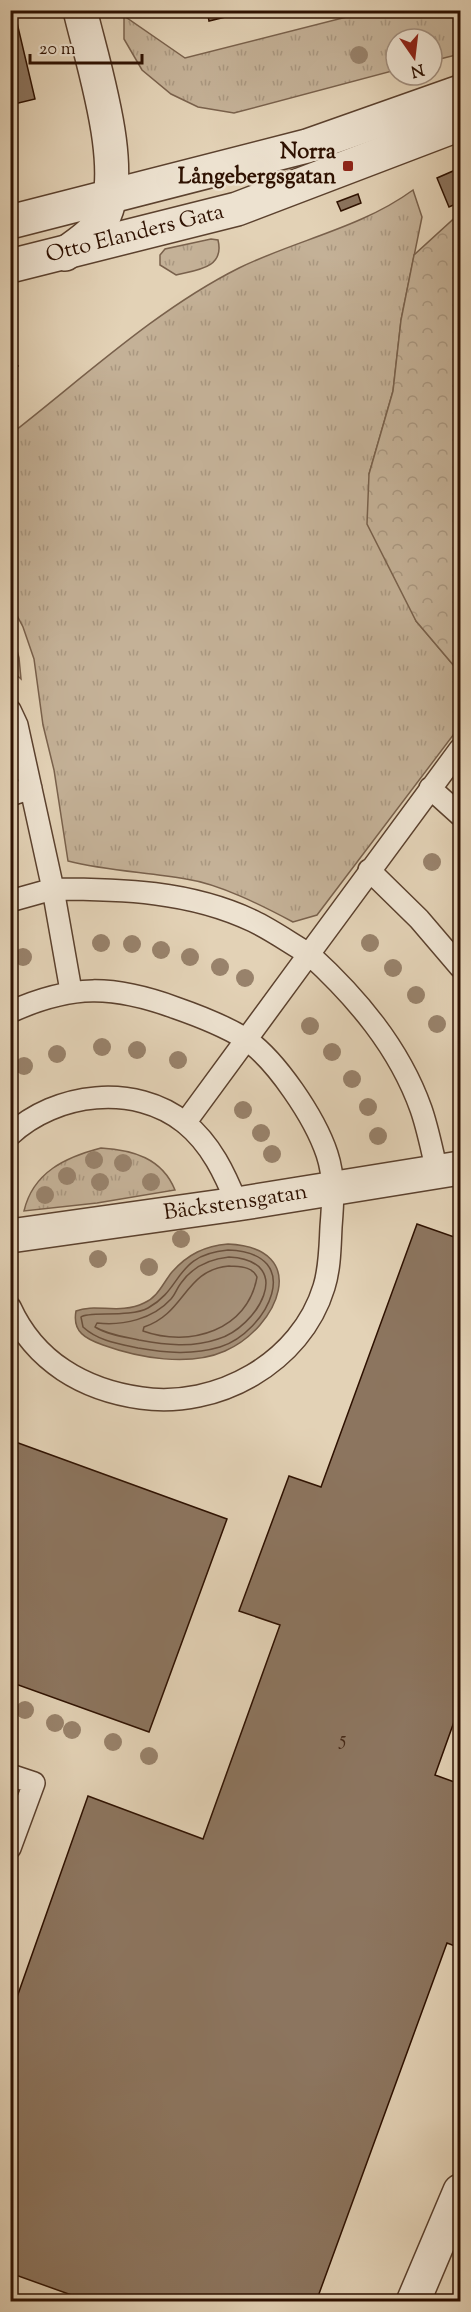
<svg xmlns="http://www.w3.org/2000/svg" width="471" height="2312" viewBox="0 0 471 2312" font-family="'Sorts Mill Goudy',serif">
	<defs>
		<pattern id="grass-tufts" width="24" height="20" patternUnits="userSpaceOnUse" patternTransform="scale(1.5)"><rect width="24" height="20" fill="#c4b197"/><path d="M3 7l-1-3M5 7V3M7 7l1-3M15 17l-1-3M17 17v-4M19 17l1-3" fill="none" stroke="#a99780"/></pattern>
		<pattern id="forest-crowns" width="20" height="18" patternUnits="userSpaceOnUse" patternTransform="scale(1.5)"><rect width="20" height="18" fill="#c4b197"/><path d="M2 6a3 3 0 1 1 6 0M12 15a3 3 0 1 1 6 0" fill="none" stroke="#a99780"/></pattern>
	</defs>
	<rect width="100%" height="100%" fill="#e3d2b6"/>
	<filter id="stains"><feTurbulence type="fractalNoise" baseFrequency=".00333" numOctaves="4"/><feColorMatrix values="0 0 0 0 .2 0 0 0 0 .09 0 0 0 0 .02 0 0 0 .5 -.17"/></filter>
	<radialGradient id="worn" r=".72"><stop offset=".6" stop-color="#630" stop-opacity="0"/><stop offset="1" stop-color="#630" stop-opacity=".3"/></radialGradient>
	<path fill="url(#grass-tufts)" stroke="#79614c" stroke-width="1.5" d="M 374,10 L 460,11 L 460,54 L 432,61 L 432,39 L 396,39 L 396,70 L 234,113 L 198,107 L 171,94 L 142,70 L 124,39 L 124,16 L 185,58 Z
		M 413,190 L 422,217 L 401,320 L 393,391 L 369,474 L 416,621 L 460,673 L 460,726 L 317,915 L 293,922 C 263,906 220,884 186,879 C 147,872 107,871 68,861 L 54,770 L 43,725 L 34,659 L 23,627 L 11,604 L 11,434 C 83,378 157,309 239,268 C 296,240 361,228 413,190 Z
		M 211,239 L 218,240 C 225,268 197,270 176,275 L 160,265 L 160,255 L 165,249 Z
		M 11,628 L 19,658 L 21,679 L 11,670 Z
		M 101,1148 C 133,1150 162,1158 175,1190 L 97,1203 L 24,1211 C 33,1172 66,1157 101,1148 Z"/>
	<path fill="url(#forest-crowns)" stroke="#79614c" stroke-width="1.5" d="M 460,213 L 460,673 L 416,621 L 367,524 L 369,474 L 393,391 L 401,320 L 414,255 Z"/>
	<path fill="#a59078" stroke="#755d48" stroke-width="1.5" d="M 228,1244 C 313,1248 278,1328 225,1351 C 189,1367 139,1358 103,1345 C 86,1339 72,1332 76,1311 C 95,1303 120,1315 144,1303 C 158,1297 163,1283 172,1272 C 188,1254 205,1246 228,1244 Z"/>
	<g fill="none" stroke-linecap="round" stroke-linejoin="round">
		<path stroke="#6a503c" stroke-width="1.5" d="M 228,1250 C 308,1253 267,1332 220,1347 C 193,1355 166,1353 138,1348 C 119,1344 98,1341 83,1327 L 81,1317 C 88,1311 130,1318 148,1308 C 184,1288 174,1255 228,1250 Z
			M 229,1257 C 298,1261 256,1328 218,1339 C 192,1348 166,1345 139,1340 C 125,1337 108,1335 95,1327 L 97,1323 C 123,1326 153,1319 171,1299 C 175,1295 177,1288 181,1283 C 193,1266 209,1259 229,1257 Z
			M 229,1266 C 240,1267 252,1266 257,1277 C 248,1330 190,1348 143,1331 L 144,1327 C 186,1313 184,1270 229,1266 Z"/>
	</g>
	<path fill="#8c755f" stroke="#2e1101" stroke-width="1.5" d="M 10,10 L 14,10 L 35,99 L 10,105 Z
		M 207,10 L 254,10 L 209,21 Z
		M 460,168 L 460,202 L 449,207 L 437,178 Z
		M 358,194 L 361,203 L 341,211 L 337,202 Z
		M 10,358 L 18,366 L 10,373 Z
		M 417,1224 L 460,1239 L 460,1705 L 435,1775 L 460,1784 L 460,1948 L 447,1943 L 316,2302 L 91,2302 L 10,2273 L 10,2017 L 88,1796 L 203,1839 L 280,1625 L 239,1611 L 289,1476 L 321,1487 Z
		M 10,1440 L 227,1519 L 149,1732 L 10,1682 Z"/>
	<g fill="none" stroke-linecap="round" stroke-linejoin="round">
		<g stroke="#5b412e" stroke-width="24">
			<path id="service" d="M 10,710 L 17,725 L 53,889 C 121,889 190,891 253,921 C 272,930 290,943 309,954 L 460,749
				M 430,788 L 460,815
				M 10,795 L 31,788
				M 369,870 L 419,919 L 460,967
				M 10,901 L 53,889 L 71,991
				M 10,1012 C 72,984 113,985 176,1008 C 199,1016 224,1026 244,1038 C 276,1059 315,1118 327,1154 C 335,1178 333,1202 331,1227 C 330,1247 330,1268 324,1287 C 301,1363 217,1409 141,1398 C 84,1390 35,1362 10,1307
				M 185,1123 L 309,954 C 356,997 399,1047 421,1109 C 428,1129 432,1151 437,1171
				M 10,1135 C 56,1092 135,1083 185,1123 C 211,1144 225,1174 237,1204
				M 10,1775 L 34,1783 L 10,1848"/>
		</g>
		<g stroke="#5b412e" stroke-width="36">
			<g id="minor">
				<path d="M 65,254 C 76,245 93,235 100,223 C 131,178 92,62 80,10"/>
				<path id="s1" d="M 10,1236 L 237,1204 L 460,1168"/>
				<path d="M 413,2302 L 460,2191"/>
			</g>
		</g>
		<g stroke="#5b412e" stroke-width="36">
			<g id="tertiary">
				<path d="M 10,222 L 307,146 L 460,92"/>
				<path id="s2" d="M 10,266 L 237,209 L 460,124"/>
			</g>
		</g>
		<use href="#service" stroke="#ede2d0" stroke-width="21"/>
		<use href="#minor" stroke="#ede2d0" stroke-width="33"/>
		<use href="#tertiary" stroke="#ede2d0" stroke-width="33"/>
	</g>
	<g fill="#98826b">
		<circle cx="359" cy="55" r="9"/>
		<circle cx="432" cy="862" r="9"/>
		<circle cx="101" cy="943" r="9"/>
		<circle cx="370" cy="943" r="9"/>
		<circle cx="132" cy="944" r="9"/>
		<circle cx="161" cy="950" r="9"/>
		<circle cx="23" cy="957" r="9"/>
		<circle cx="190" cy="957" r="9"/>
		<circle cx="220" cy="967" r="9"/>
		<circle cx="393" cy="968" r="9"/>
		<circle cx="245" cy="978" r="9"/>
		<circle cx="416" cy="995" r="9"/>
		<circle cx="437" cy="1024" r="9"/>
		<circle cx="310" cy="1026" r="9"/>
		<circle cx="102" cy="1047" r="9"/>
		<circle cx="137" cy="1050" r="9"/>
		<circle cx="332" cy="1052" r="9"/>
		<circle cx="57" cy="1054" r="9"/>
		<circle cx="178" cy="1060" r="9"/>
		<circle cx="24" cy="1066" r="9"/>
		<circle cx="352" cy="1079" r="9"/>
		<circle cx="368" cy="1107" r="9"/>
		<circle cx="243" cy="1110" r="9"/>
		<circle cx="261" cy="1133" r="9"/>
		<circle cx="378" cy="1136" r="9"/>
		<circle cx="272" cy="1154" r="9"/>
		<circle cx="94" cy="1160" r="9"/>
		<circle cx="123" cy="1163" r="9"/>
		<circle cx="67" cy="1176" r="9"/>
		<circle cx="100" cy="1182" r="9"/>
		<circle cx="151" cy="1182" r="9"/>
		<circle cx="45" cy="1195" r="9"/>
		<circle cx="181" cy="1239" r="9"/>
		<circle cx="98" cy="1259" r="9"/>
		<circle cx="149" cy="1267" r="9"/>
		<circle cx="25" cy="1710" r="9"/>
		<circle cx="55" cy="1723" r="9"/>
		<circle cx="72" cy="1730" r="9"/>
		<circle cx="113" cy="1742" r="9"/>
		<circle cx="149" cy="1756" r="9"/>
	</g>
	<rect fill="#8f2418" stroke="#ede2d0" stroke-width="2" x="342" y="160" width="12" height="12" rx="3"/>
	<g text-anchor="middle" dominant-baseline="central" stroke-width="5" stroke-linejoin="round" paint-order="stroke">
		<g font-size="20" fill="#462a18">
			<text x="343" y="1740">5</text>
		</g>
		<g font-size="22" font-weight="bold" fill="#2e1101" stroke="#ede2d0" text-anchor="end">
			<text x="336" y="153">Norra<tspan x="336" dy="25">Långebergsgatan</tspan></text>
		</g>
		<g font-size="22" fill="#2e1101" stroke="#ede2d0">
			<text stroke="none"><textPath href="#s2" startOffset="129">Otto Elanders Gata</textPath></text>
			<text stroke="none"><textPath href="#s1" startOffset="228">Bäckstensgatan</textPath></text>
		</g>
	</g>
	<rect width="471" height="2312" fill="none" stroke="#e3d2b6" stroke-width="36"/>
	<rect x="12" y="12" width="447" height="2288" fill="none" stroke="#2e1101" stroke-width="3"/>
	<rect x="18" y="18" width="435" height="2276" fill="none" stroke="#2e1101" stroke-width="1.5"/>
	<g transform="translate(414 57) rotate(166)"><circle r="28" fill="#ede2d0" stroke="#a18e7d" stroke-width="1.5"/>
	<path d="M0-4.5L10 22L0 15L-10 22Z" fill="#8f2418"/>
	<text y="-9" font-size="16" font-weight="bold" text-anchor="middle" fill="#2e1101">N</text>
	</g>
	<path d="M30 54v9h112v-9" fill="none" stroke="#2e1101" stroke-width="3"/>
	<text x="39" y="54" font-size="18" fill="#2e1101" stroke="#ede2d0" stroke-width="4.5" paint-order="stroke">20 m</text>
	<rect width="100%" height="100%" filter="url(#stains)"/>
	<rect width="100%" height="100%" fill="url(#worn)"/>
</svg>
